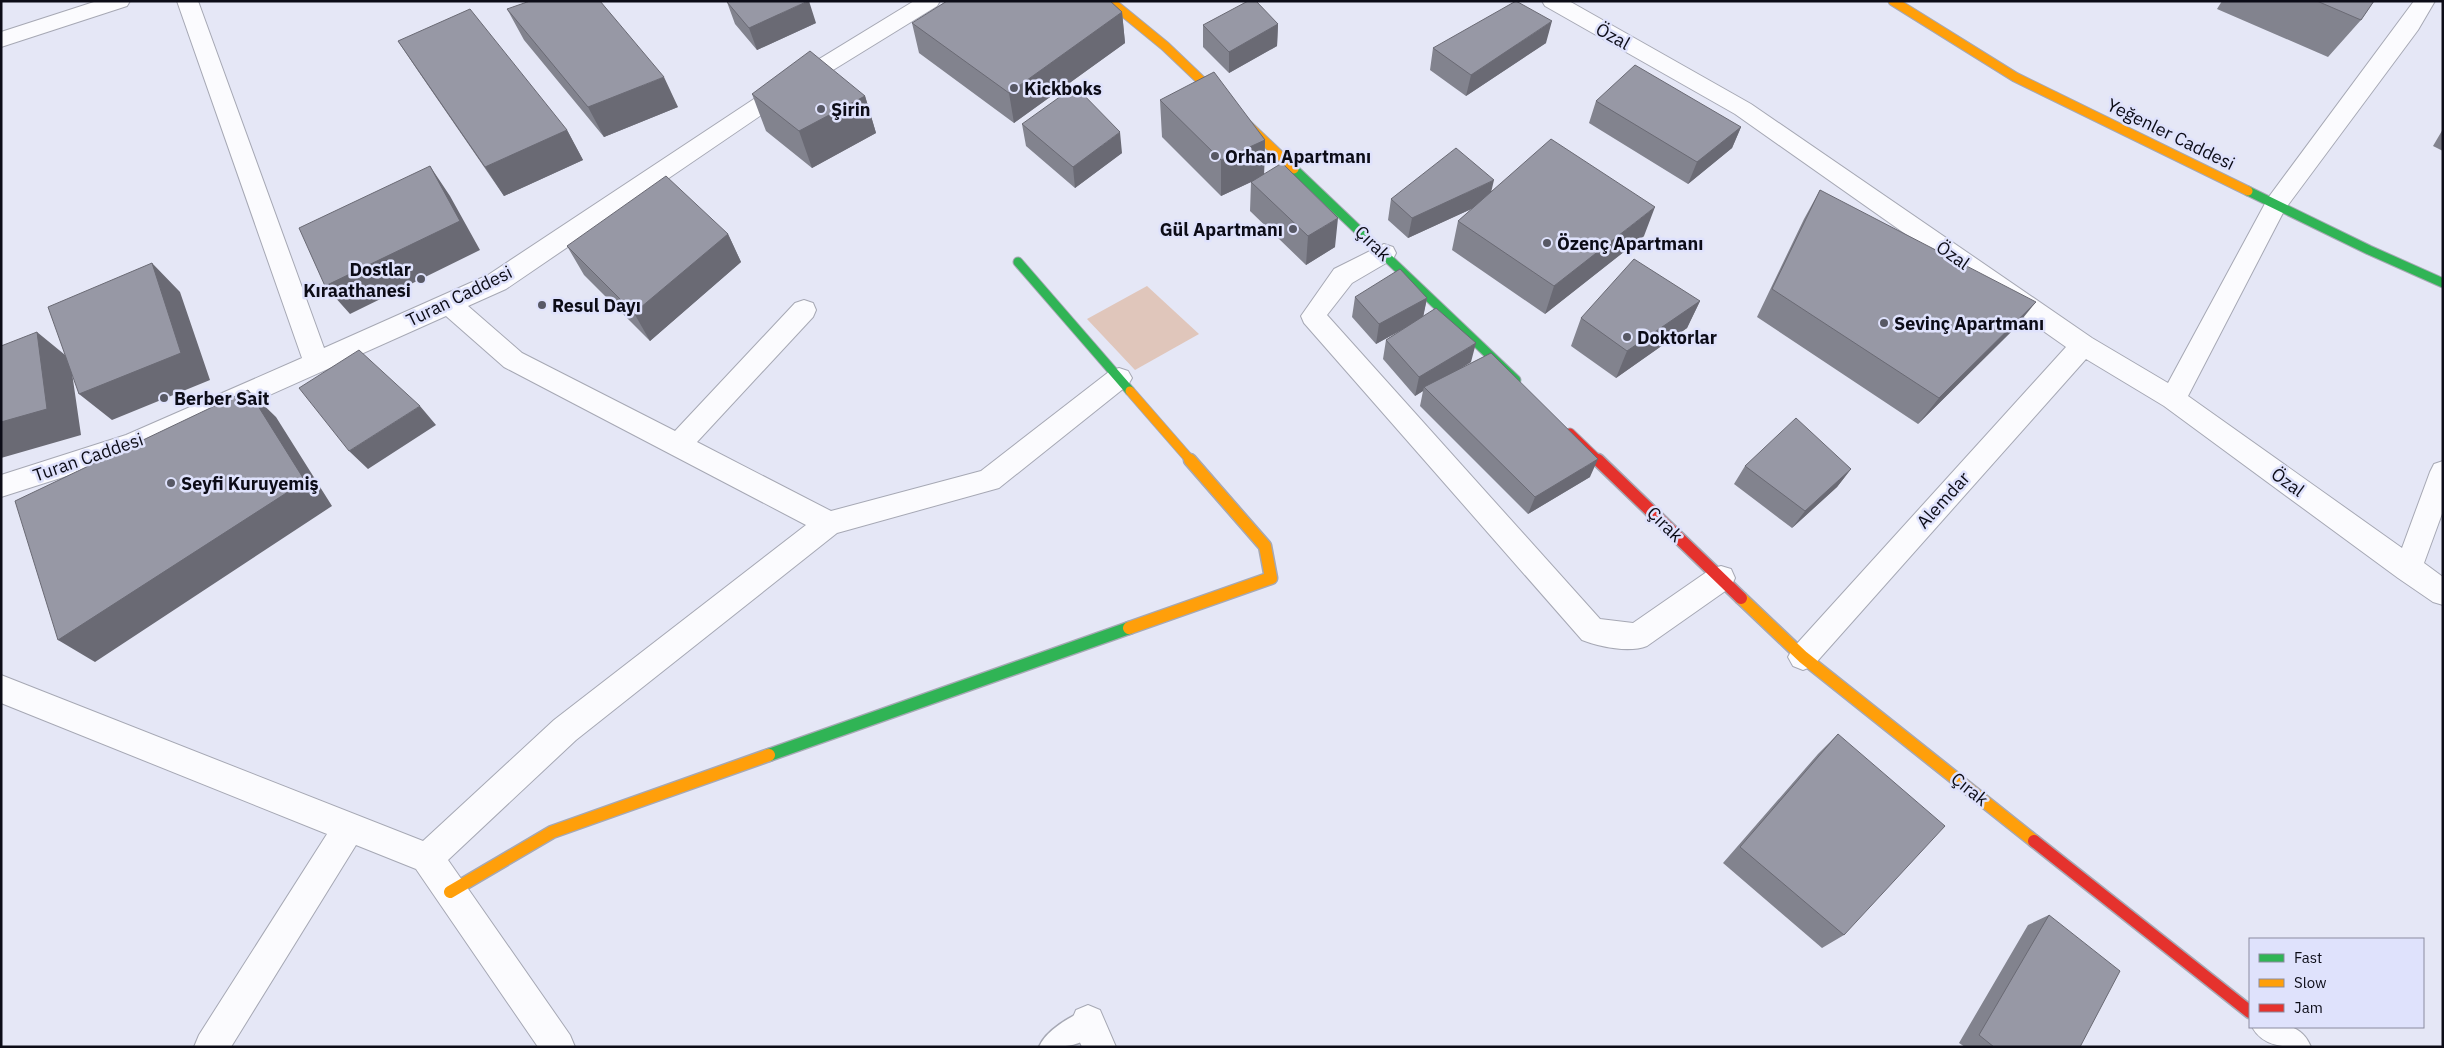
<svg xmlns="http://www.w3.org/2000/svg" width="2444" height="1048" viewBox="0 0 2444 1048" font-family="'IBM Plex Sans',sans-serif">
	<rect width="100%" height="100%" fill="#e5e7f6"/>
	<path fill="#e0c6bb" d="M 1147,286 L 1199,334 L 1135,370 L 1087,319 Z"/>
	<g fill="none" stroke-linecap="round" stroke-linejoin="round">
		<g stroke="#a6a8b4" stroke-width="3">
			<path id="lane" d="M 1088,1009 L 1097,1013 L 1101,1022 C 1089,1048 1064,1047 1039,1047 C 1046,1030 1071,1016 1088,1009 Z"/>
		</g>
		<g stroke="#a6a8b4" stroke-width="2">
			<path id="street" d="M 97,1 L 130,1 L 127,6 L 1,47 L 1,32 Z
				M 177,1 L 198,1 L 324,348 L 488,275 L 757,97 L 914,1 L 940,1 L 937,6 L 773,107 L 506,289 L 468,306 L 522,353 L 675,431 L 795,303 L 804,300 L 813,303 L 816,310 L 813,317 L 697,442 L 831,511 L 981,471 L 1110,371 L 1119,368 L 1128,371 L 1132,378 L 1128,385 L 999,488 L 837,533 L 576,740 L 448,860 L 570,1035 L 575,1047 L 538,1047 L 416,869 L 356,845 L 231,1047 L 194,1047 L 199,1035 L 327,834 L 1,703 L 1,675 L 423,841 L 554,720 L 806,525 L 504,367 L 446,316 L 142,452 L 1,497 L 1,475 L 126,435 L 302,358 Z
				M 1542,1 L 1569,1 L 1751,104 L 2092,338 L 2168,383 L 2268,198 L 2414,1 L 2435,1 L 2418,30 L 2285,209 L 2188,396 L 2402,548 L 2430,472 L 2434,464 L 2443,461 L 2443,511 L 2424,563 L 2443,577 L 2443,605 L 2433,602 L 2398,578 L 2164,406 L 2086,359 L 1813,666 L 1803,670 L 1793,666 L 1788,657 L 1793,648 L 2066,347 L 1735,114 L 1545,6 Z
				M 1384,244 L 1393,247 L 1396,253 L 1393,259 L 1352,283 L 1327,315 L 1600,619 L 1633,623 L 1711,569 L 1721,566 L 1731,569 L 1735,578 L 1731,587 L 1647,646 C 1629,653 1600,647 1582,640 L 1304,323 L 1301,316 L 1334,269 Z
				M 1088,1005 L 1100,1010 L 1116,1047 L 1082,1047 L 1071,1022 L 1076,1010 Z
				M 2252,1027 C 2278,1025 2300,1020 2311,1047 C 2285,1047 2264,1048 2252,1027 Z"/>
		</g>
		<g stroke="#a6a8b4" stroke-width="11">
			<path id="fast-far1" d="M 1294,169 L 1516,380
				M 2248,191 L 2369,250 L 2443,283
				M 1018,262 L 1130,391"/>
		</g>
		<g stroke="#a6a8b4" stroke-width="15">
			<path id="fast" d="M 769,755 L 1129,628"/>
		</g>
		<g stroke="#a6a8b4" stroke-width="11">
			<path id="slow-far1" d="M 1110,1 L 1165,46 L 1294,169
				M 1893,1 L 2015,77 L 2248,191
				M 1130,391 L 1191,461"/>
		</g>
		<g stroke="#a6a8b4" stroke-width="15">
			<path id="slow" d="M 1741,598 L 1803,657 L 2034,841
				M 1129,628 L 1271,578 L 1265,546 L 1190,460
				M 450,892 L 552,832 L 769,755"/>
		</g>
		<g stroke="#a6a8b4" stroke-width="11">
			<path id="jam-far1" d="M 1570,433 L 1599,461"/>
		</g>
		<g stroke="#a6a8b4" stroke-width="15">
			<path id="jam" d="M 1598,460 L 1741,598
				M 2034,841 L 2250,1012"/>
		</g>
		<use href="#lane" fill="#fbfbfe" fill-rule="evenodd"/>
		<use href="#street" fill="#fbfbfe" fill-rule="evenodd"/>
		<use href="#fast-far1" stroke="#30b455" stroke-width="9"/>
		<use href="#fast" stroke="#30b455" stroke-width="12"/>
		<use href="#slow-far1" stroke="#ff9f0a" stroke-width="9"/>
		<use href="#slow" stroke="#ff9f0a" stroke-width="12"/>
		<use href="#jam-far1" stroke="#e5322d" stroke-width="9"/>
		<use href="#jam" stroke="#e5322d" stroke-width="12"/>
	</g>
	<path fill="#82838e" d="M 2222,1 L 2374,1 L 2361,20 L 2328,57 L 2217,9 Z
		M 727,2 L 816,23 L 757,50 L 735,24 Z
		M 507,9 L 678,107 L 604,137 L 524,40 Z
		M 1122,12 L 1125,43 L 1014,123 L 919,53 L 912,23 Z
		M 1278,24 L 1277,46 L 1229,73 L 1203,47 L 1203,25 Z
		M 398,41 L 567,130 L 583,160 L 504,196 L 418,71 Z
		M 1546,43 L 1466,96 L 1430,70 L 1433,48 Z
		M 752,94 L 865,96 L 876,133 L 812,168 L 766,131 Z
		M 1160,100 L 1265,140 L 1264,174 L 1335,247 L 1306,265 L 1250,211 L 1251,182 L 1221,196 L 1162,137 Z
		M 1596,101 L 1741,127 L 1732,148 L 1688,184 L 1589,123 Z
		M 1022,124 L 1122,153 L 1075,188 L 1026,146 Z
		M 2443,129 L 2443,151 L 2433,146 Z
		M 1820,190 L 2014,329 L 1918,424 L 1757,317 L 1804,219 Z
		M 1491,192 L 1644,236 L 1545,314 L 1452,250 L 1458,221 L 1473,208 L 1408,238 L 1388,220 L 1391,199 Z
		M 728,234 L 741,262 L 650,341 L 584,275 L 567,246 Z
		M 1355,297 L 1427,298 L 1423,316 L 1471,362 L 1463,367 L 1590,477 L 1528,514 L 1420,406 L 1423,391 L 1415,396 L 1383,359 L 1386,340 L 1405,328 L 1376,344 L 1352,317 Z
		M 1700,301 L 1687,328 L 1616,378 L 1571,346 L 1581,318 Z
		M 1745,466 L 1851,469 L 1837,487 L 1792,528 L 1734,484 Z
		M 1838,734 L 1844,935 L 1822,948 L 1723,863 L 1818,754 Z
		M 2049,915 L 2080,1047 L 1965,1047 L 1959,1043 L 2028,925 Z"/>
	<path fill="#6a6a74" d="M 808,1 L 809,1 L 816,23 L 757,50 L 749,28 Z
		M 1122,12 L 1125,43 L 1014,123 L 1009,93 Z
		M 1552,21 L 1546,43 L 1466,96 L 1471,75 Z
		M 1278,24 L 1277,46 L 1229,73 L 1229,52 Z
		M 664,77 L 678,107 L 604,137 L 588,107 Z
		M 865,96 L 876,133 L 812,168 L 799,131 Z
		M 1741,127 L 1732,148 L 1688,184 L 1697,162 Z
		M 567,130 L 583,160 L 504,196 L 485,167 Z
		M 1120,132 L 1122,153 L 1075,188 L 1073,167 Z
		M 1265,140 L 1264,176 L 1221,196 L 1221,160 Z
		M 430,166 L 450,196 L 480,250 L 350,314 L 325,286 Z
		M 1494,180 L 1489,201 L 1408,238 L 1412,218 Z
		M 1655,207 L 1644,236 L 1545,314 L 1554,286 Z
		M 1338,218 L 1335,247 L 1306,265 L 1308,236 Z
		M 728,234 L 741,262 L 650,341 L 634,313 Z
		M 152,263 L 180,292 L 210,380 L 112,420 L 79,394 Z
		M 1427,298 L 1423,318 L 1376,344 L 1379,324 Z
		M 1700,301 L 1687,328 L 1616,378 L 1627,351 Z
		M 2036,302 L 2014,329 L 1918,424 L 1939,398 Z
		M 37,332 L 70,359 L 81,435 L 1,458 L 1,422 Z
		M 1476,343 L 1471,362 L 1426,389 L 1424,387 L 1423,391 L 1415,396 L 1419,377 Z
		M 248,390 L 276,417 L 332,506 L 95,662 L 58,640 Z
		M 420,406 L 436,425 L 368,469 L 349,451 Z
		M 1598,459 L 1590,477 L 1528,514 L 1535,497 Z
		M 1851,469 L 1837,487 L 1792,528 L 1805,511 Z"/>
	<path fill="#9798a5" stroke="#6a6a74" d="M 530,1 L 600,1 L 664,77 L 588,107 L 507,9 Z
		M 729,1 L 808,1 L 749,28 L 727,2 Z
		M 947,1 L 1110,1 L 1122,12 L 1009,93 L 912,23 Z
		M 1248,1 L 1256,1 L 1278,24 L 1229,52 L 1203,25 Z
		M 1516,1 L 1552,21 L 1471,75 L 1433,48 Z
		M 2317,1 L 2374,1 L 2361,20 Z
		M 470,9 L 567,130 L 485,167 L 398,41 Z
		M 810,51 L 865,96 L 799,131 L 752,94 Z
		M 1635,65 L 1741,127 L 1697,162 L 1596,101 Z
		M 1214,72 L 1265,140 L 1221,160 L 1160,100 Z
		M 1075,86 L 1120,132 L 1073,167 L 1022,124 Z
		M 1551,139 L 1655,207 L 1554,286 L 1458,221 Z
		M 1456,148 L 1494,180 L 1412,218 L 1391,199 Z
		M 1282,163 L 1338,218 L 1308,236 L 1251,182 Z
		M 430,166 L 460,221 L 325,286 L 299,228 Z
		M 666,176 L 728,234 L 634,313 L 567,246 Z
		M 1820,190 L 2036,302 L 1939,398 L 1772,289 Z
		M 1634,259 L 1700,301 L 1627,351 L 1581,318 Z
		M 152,263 L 181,353 L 79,394 L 48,307 Z
		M 1400,269 L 1427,298 L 1379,324 L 1355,297 Z
		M 1436,308 L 1476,343 L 1419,377 L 1386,340 Z
		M 37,332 L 47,409 L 1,422 L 1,346 Z
		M 359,350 L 420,406 L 349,451 L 299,388 Z
		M 1491,353 L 1598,459 L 1535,497 L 1424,387 Z
		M 248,390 L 305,481 L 58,640 L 15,501 Z
		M 1796,418 L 1851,469 L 1805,511 L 1745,466 Z
		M 1838,734 L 1945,826 L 1844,935 L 1740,847 Z
		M 2049,915 L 2120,971 L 2080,1047 L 1994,1047 L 1979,1035 Z"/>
	<g fill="#585965" stroke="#dfe2fc" stroke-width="2">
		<circle cx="1014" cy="88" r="5"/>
		<circle cx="821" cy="109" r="5"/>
		<circle cx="1215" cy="156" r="5"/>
		<circle cx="1293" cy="229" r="5"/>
		<circle cx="1547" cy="243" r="5"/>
		<circle cx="421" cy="279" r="5"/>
		<circle cx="542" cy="305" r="5"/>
		<circle cx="1884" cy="323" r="5"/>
		<circle cx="1627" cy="337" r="5"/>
		<circle cx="164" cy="398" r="5"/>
		<circle cx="171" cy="483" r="5"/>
	</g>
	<g text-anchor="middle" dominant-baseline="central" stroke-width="5" stroke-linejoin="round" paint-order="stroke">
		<g font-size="18" fill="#0c0c17" stroke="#dfe2fc">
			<text transform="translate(1613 36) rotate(29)">Özal</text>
			<text transform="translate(2171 134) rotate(26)">Yeğenler Caddesi</text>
			<text transform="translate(1373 243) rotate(44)">Çırak</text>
			<text transform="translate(1953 255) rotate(35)">Özal</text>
			<text transform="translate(459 296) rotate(-26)">Turan Caddesi</text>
			<text transform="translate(88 457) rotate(-19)">Turan Caddesi</text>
			<text transform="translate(2288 482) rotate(36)">Özal</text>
			<text transform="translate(1943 500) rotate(-48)">Alemdar</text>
			<text transform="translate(1665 524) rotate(44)">Çırak</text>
			<text transform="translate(1970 789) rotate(39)">Çırak</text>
		</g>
		<g font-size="18" font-weight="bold" fill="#0c0c17" stroke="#dfe2fc" text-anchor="start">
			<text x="1024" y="88">Kickboks</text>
			<text x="831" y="109">Şirin</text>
			<text x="1225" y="156">Orhan Apartmanı</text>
			<text x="1283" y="229" text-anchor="end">Gül Apartmanı</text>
			<text x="1557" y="243">Özenç Apartmanı</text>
			<text x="411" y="269" text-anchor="end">Dostlar<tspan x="411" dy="21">Kıraathanesi</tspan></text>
			<text x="552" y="305">Resul Dayı</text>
			<text x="1894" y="323">Sevinç Apartmanı</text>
			<text x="1637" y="337">Doktorlar</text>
			<text x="174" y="398">Berber Sait</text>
			<text x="181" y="483">Seyfi Kuruyemiş</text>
		</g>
	</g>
	<rect width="2444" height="1048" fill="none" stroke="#0c0c17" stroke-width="5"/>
	<rect x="2249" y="938" width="175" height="90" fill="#dfe2fc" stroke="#8b8ca0"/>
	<rect x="2259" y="954" width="25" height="8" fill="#30b455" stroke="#8b8ca0"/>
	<text x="2294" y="963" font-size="15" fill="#0c0c17">Fast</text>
	<rect x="2259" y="979" width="25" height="8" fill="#ff9f0a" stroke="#8b8ca0"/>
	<text x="2294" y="988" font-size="15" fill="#0c0c17">Slow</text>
	<rect x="2259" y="1004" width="25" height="8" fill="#e5322d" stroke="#8b8ca0"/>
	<text x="2294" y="1013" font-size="15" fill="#0c0c17">Jam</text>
</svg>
